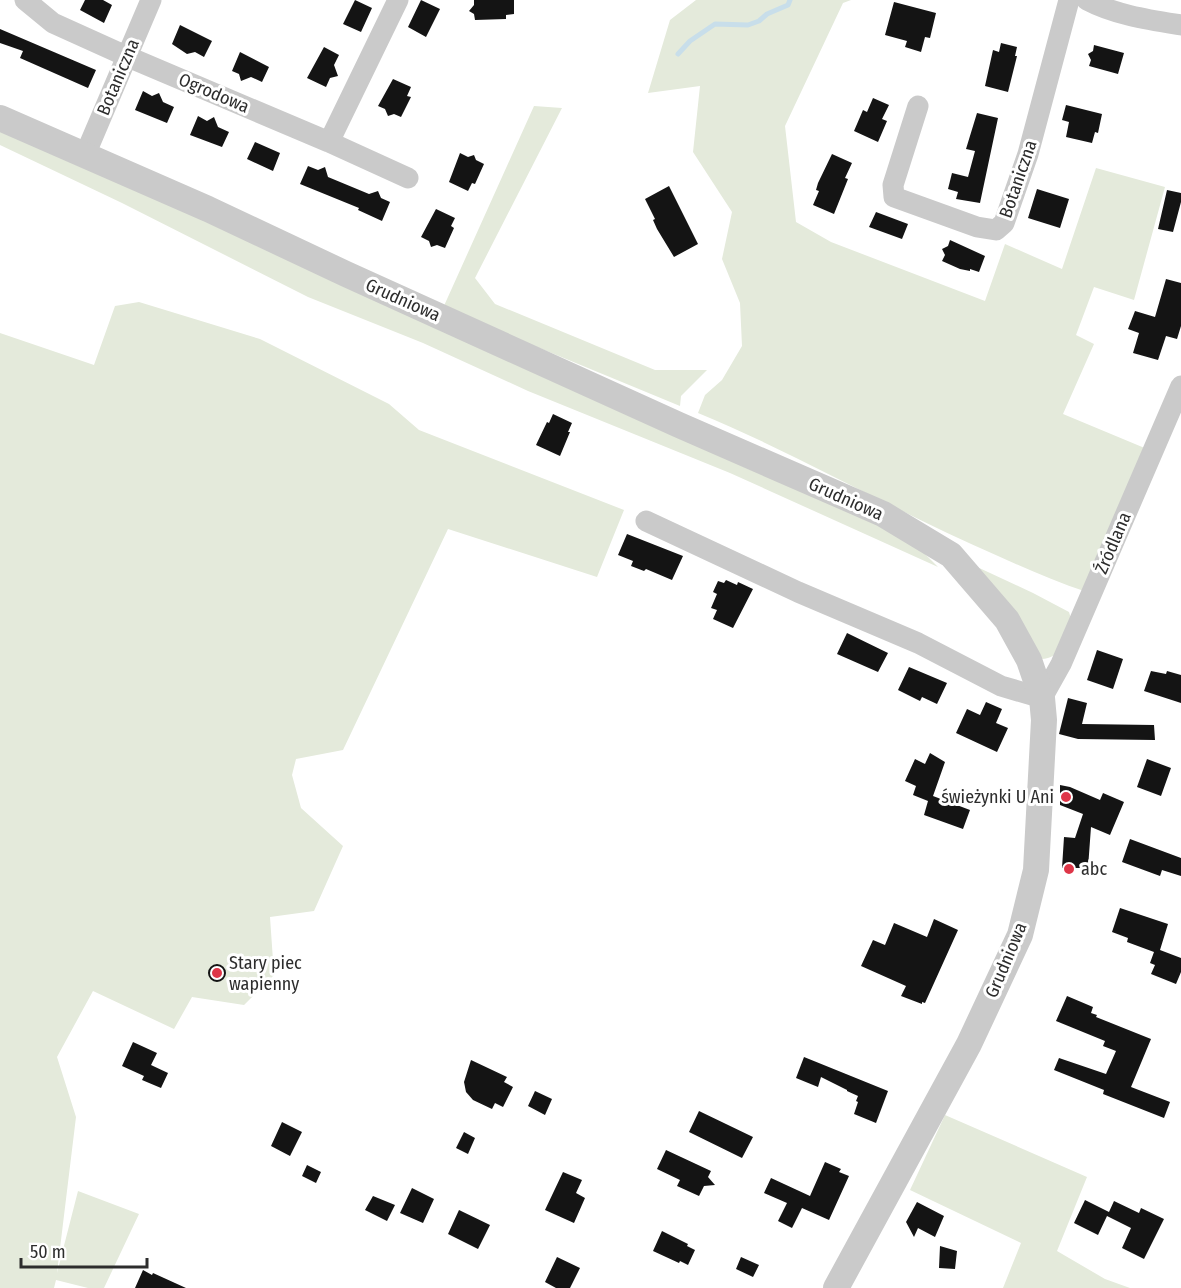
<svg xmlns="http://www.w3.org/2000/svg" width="1181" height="1288" viewBox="0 0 1181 1288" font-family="'Fira Sans Condensed',sans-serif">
	<rect width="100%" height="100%" fill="#fff"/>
	<path fill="#e4eadb" d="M 696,0 L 851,0 L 843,3 L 785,126 L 796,222 L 831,242 L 985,301 L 1005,244 L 1062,269 L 1096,168 L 1165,187 L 1134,300 L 1094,287 L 1076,335 L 1094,344 L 1063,414 L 1147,449 L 1087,592 C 1056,582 1027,569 998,556 C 896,512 800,455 698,413 L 705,395 L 722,380 L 742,346 L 740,303 L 722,259 L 732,212 L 693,152 L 700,86 L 648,93 L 670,20 Z
		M 534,106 L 562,108 L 475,278 L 495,304 L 655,370 L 707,370 L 681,396 L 680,406 L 443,308 Z
		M 0,126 L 898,533 L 921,550 L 938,567 L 730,473 L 528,391 L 423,343 L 308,297 L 122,203 L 0,145 Z
		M 139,302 L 260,339 L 389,404 L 419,430 L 624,510 L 597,577 L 448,529 L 343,750 L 296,759 L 292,775 L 301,808 L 343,846 L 314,911 L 270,917 L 274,975 L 244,1005 L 192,997 L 174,1029 L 93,991 L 57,1057 L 76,1117 L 57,1273 L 78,1191 L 139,1214 L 104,1288 L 88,1288 L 56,1280 L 54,1288 L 0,1288 L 0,333 L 94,365 L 115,306 Z
		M 975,566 L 1033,593 L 1069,612 L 1072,622 C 1064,639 1061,660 1040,659 Z
		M 945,1115 L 1087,1177 L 1057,1251 L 1105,1279 L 1130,1288 L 1003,1288 L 1021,1243 L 910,1190 Z"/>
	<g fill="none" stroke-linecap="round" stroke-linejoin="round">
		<path stroke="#c8deea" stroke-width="5" d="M 678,54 L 690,41 L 715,24 L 748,25 L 759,21 L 767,14 L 788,5 L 790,0"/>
	</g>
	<path fill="#141414" d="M 85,0 L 103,0 L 112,5 L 104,23 L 80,10 Z
		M 355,0 L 372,8 L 361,32 L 343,24 Z
		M 421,0 L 440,9 L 426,37 L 408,27 Z
		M 474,0 L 514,0 L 514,14 L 506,15 L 506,19 L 475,20 L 474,14 L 469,11 L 474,5 Z
		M 894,2 L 936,13 L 930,38 L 925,37 L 921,52 L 905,47 L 907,41 L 885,35 Z
		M 180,25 L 212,41 L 204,57 L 195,52 L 187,54 L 172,44 Z
		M 0,29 L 96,70 L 88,88 L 20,58 L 23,51 L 0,43 Z
		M 1001,43 L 1017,47 L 1015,56 L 1017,56 L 1008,92 L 985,86 L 993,50 L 999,52 Z
		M 1094,45 L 1124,53 L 1118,74 L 1089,66 L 1091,60 L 1088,54 L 1093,51 Z
		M 324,47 L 339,55 L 334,65 L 338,76 L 330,78 L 326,87 L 307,78 Z
		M 240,52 L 269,67 L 262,82 L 251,77 L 241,81 L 239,74 L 232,71 Z
		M 393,79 L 411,87 L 407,96 L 411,97 L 401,117 L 394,114 L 388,116 L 385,109 L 378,106 Z
		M 143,91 L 152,96 L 159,93 L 163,102 L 174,107 L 167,123 L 135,110 Z
		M 873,98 L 889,105 L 882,119 L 887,121 L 878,142 L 854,131 L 863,110 L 867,112 Z
		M 1066,105 L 1102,114 L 1098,133 L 1095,132 L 1092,143 L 1066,137 L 1069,122 L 1062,120 Z
		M 977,113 L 998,118 L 980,203 L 956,199 L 958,192 L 948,189 L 952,173 L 968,177 L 975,151 L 966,149 Z
		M 198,116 L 207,121 L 214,117 L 218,127 L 229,132 L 222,147 L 190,135 Z
		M 255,142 L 280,153 L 273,171 L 247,159 Z
		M 460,153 L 468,157 L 474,155 L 476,160 L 484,164 L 475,184 L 472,183 L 468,191 L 449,182 Z
		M 832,154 L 852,163 L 845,178 L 848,179 L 834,214 L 813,205 L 819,191 L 816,190 L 818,183 Z
		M 308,166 L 318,170 L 325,167 L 328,177 L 369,194 L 378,191 L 381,198 L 390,202 L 382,221 L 358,210 L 359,208 L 300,184 Z
		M 669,186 L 698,244 L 674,257 L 657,229 L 653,220 L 655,219 L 645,199 Z
		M 1037,189 L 1069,199 L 1060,228 L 1028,218 Z
		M 1167,190 L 1181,193 L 1181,202 L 1173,232 L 1158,229 Z
		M 436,209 L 455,218 L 451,226 L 454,228 L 445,248 L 437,245 L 431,247 L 429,241 L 421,237 Z
		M 876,212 L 908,224 L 902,239 L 869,227 Z
		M 950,240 L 985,256 L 979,272 L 970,269 L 970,271 L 960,269 L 942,261 L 945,255 L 942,249 L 948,246 Z
		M 1166,279 L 1181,283 L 1181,326 L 1177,339 L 1166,336 L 1158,360 L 1133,353 L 1139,333 L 1128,329 L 1135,311 L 1155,317 Z
		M 553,414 L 572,423 L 568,432 L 570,432 L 560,456 L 536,445 L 547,422 L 549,423 Z
		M 627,534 L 683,556 L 672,580 L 646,569 L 644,571 L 631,566 L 633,561 L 618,555 Z
		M 726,580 L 737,585 L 738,582 L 753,589 L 733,628 L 713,619 L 717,610 L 711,608 L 717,594 L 713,592 L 718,581 L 724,583 Z
		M 847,633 L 888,653 L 878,672 L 837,654 Z
		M 1097,650 L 1123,659 L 1113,689 L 1087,680 Z
		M 909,667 L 947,683 L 937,704 L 922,697 L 920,701 L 898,690 Z
		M 1151,671 L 1166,674 L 1167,671 L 1181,675 L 1181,703 L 1144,691 Z
		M 1068,698 L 1087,703 L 1082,724 L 1154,725 L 1155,740 L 1078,739 L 1059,734 Z
		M 986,702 L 1002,709 L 996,723 L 1008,728 L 997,752 L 956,733 L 967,709 L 980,715 Z
		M 930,753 L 945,762 L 933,796 L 970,810 L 963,829 L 924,815 L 928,801 L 913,795 L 916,786 L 905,781 L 915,759 L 925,764 Z
		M 1147,759 L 1171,768 L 1161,796 L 1137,787 Z
		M 1060,785 L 1070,787 L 1100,800 L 1103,793 L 1124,802 L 1110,835 L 1091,827 L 1088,868 L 1062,868 L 1064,837 L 1075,838 L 1083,814 L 1060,805 Z
		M 1130,839 L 1181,858 L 1181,876 L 1162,870 L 1160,876 L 1122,862 Z
		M 1120,908 L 1168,924 L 1160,950 L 1181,958 L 1181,972 L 1176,984 L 1151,974 L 1155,965 L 1150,963 L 1154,952 L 1127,942 L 1128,938 L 1112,932 Z
		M 934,919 L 958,930 L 925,1003 L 922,1002 L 922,1004 L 901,996 L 906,986 L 861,966 L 873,940 L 885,945 L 894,923 L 927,937 Z
		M208 973a9 9 0 1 1 18 0a9 9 0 1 1-18 0Z
		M 1067,996 L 1093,1007 L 1091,1013 L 1097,1015 L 1096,1017 L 1151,1039 L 1131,1087 L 1170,1102 L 1164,1118 L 1103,1094 L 1104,1090 L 1054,1070 L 1059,1058 L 1106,1074 L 1116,1051 L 1103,1046 L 1105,1041 L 1056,1021 Z
		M 133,1042 L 157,1053 L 151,1065 L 168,1073 L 161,1088 L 142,1080 L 144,1076 L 122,1066 Z
		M 804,1057 L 888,1091 L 876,1123 L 854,1114 L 858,1102 L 856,1101 L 858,1096 L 847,1091 L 847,1090 L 821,1077 L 818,1087 L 796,1078 Z
		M 471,1060 L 507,1077 L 504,1082 L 513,1087 L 503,1107 L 495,1103 L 492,1109 L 473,1100 L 466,1092 L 464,1082 Z
		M 535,1091 L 552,1099 L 545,1115 L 528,1106 Z
		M 699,1111 L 753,1137 L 742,1158 L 689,1132 Z
		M 282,1122 L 302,1132 L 290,1156 L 271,1146 Z
		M 464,1132 L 475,1138 L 468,1154 L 456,1148 Z
		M 666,1150 L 711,1171 L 708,1177 L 715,1185 L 704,1186 L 699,1196 L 677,1186 L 680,1180 L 657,1169 Z
		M 825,1162 L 841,1169 L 839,1172 L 849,1176 L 829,1220 L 802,1208 L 792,1228 L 778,1221 L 787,1203 L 764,1193 L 771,1178 L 810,1196 Z
		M 307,1165 L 321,1172 L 316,1183 L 302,1176 Z
		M 563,1172 L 582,1180 L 576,1193 L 585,1198 L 574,1223 L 545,1210 Z
		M 412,1188 L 434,1199 L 423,1223 L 400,1213 Z
		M 373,1196 L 395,1205 L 387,1221 L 365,1210 Z
		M 1085,1200 L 1109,1212 L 1114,1201 L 1139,1213 L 1141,1208 L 1164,1219 L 1144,1259 L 1122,1248 L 1131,1228 L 1107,1216 L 1098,1235 L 1074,1223 Z
		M 917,1202 L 944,1216 L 935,1237 L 918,1228 L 914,1237 L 906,1222 Z
		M 459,1210 L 490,1225 L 478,1249 L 448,1234 Z
		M 662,1231 L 688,1244 L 687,1246 L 695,1250 L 688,1265 L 680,1261 L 679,1263 L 653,1251 Z
		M 940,1246 L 957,1251 L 955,1269 L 939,1268 Z
		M 557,1257 L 580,1268 L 570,1288 L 556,1288 L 545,1282 Z
		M 741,1257 L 759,1265 L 753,1277 L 736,1269 Z
		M 143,1270 L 152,1275 L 153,1273 L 186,1288 L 135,1288 Z"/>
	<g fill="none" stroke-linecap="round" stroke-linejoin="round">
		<path stroke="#cacaca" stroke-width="21" d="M 25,0 L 53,23 L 126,56 L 329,142 L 408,178
			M 1087,0 C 1115,15 1150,20 1181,25
			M 918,106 L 893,185 L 894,197 L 977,227 L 996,230 L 1004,223 L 1028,154 L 1069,0
			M 329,142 L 398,0
			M 85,155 L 151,0
			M 646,521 L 798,592 L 918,643 L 1001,686 L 1042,698 L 1061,664 L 1181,386"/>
		<path stroke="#cacaca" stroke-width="26" d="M 0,118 L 208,209 L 346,274 L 679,425 L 883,514 L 951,555 L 1007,620 L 1029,660 L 1042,698 L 1044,720 L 1036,870 L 1020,935 L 969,1044 L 836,1288"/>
	</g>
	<g fill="#de3648" stroke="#fff" stroke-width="2">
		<circle cx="1066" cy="797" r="6"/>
		<circle cx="1069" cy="869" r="6"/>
		<circle cx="217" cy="973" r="6"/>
	</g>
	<g text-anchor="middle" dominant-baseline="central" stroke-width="6" stroke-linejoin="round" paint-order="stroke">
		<g font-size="18" fill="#2d2d2d" stroke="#fff">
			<text transform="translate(118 77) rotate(-67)">Botaniczna</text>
			<text transform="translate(214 93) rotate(23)">Ogrodowa</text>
			<text transform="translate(1018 179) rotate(-71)">Botaniczna</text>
			<text transform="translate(403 300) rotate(24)">Grudniowa</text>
			<text transform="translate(846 499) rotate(24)">Grudniowa</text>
			<text transform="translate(1113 543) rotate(-67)">Źródlana</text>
			<text transform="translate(1006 960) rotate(-67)">Grudniowa</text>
		</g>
		<g font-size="18" fill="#2d2d2d" stroke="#fff" text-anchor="start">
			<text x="1054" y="797" text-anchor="end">świeżynki U Ani</text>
			<text x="1081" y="869">abc</text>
			<text x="229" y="963">Stary piec<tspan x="229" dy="21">wapienny</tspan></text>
		</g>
	</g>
	<path d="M21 1258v9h126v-9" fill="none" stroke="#2d2d2d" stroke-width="3"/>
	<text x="30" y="1258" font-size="18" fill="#2d2d2d" stroke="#ffffff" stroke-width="4.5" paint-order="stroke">50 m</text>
</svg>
